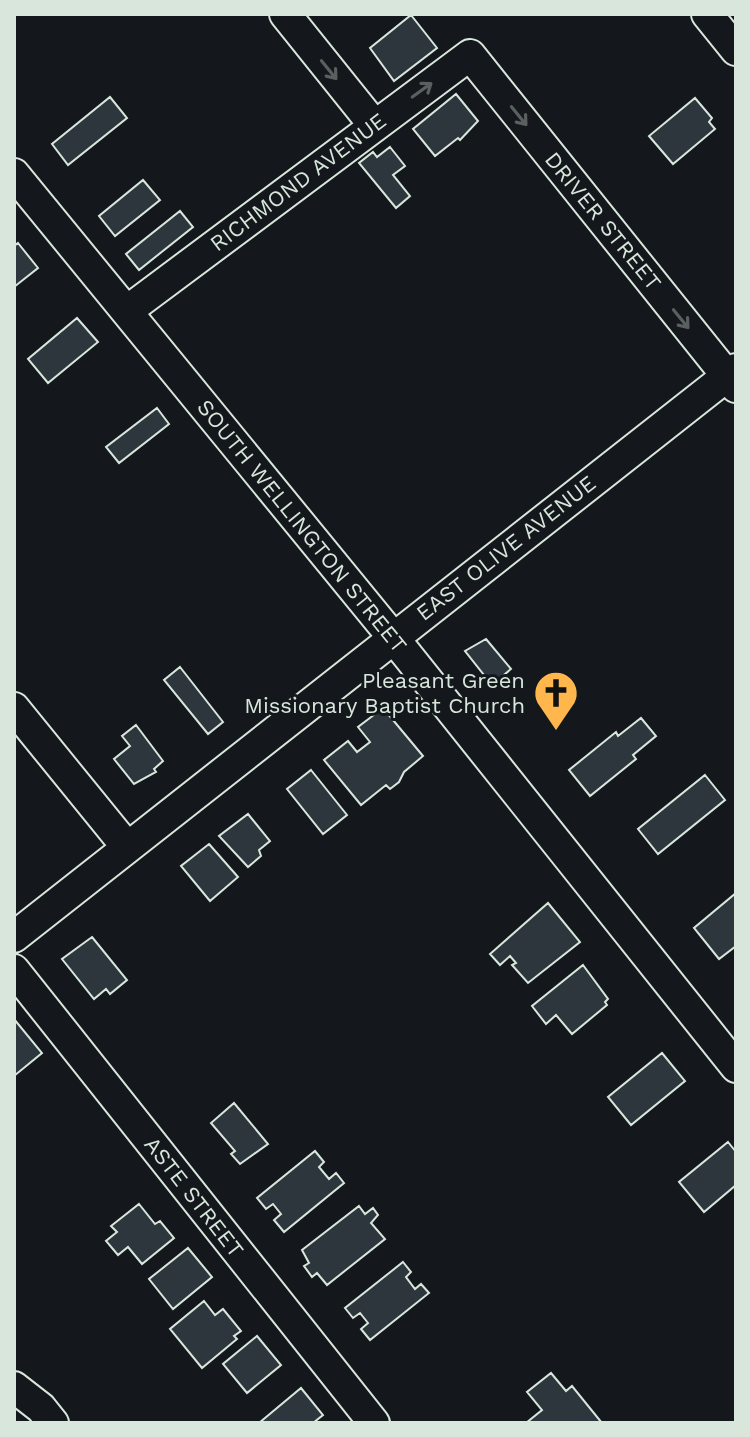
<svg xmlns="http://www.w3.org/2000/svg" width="750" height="1437" viewBox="0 0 750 1437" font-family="'Work Sans',sans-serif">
	<rect width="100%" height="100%" fill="#14181c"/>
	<path fill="#2c363c" stroke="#d8e6dc" stroke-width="2" d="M 411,15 L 437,48 L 394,81 L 370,48 Z
		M 456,94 L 478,121 L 460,140 L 458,138 L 435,156 L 413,129 Z
		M 110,97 L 127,118 L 68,165 L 52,144 Z
		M 695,98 L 712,118 L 709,122 L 715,129 L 673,164 L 649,136 Z
		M 390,147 L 405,166 L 393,175 L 410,196 L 396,208 L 359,163 L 373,152 L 377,157 Z
		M 143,180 L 160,200 L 115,236 L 99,216 Z
		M 180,211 L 193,227 L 139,270 L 126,254 Z
		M 18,243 L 38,268 L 14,287 L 14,246 Z
		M 77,318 L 98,342 L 48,383 L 28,359 Z
		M 157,408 L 169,424 L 119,463 L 106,447 Z
		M 486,639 L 511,669 L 492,685 L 465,651 Z
		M 180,667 L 223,722 L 208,734 L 164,680 Z
		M 383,708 L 423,756 L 404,772 L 399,782 L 390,789 L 386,785 L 361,805 L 324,760 L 348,741 L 357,752 L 370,742 L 358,727 Z
		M 641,718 L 656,736 L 633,755 L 636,759 L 590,796 L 569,770 L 616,732 L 618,736 Z
		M 136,725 L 163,761 L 154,769 L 156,772 L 134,784 L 114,759 L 130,746 L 122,736 Z
		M 311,770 L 347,815 L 323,834 L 287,789 Z
		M 705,775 L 725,800 L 658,854 L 638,829 Z
		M 248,814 L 270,841 L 259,850 L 261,856 L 248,867 L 219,836 Z
		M 209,844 L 238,877 L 210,901 L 181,866 Z
		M 736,893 L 736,946 L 719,959 L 694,928 Z
		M 548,903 L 580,942 L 528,983 L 512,965 L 516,963 L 510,956 L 500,965 L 490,954 Z
		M 92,937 L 127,980 L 110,994 L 106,989 L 94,999 L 62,959 Z
		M 583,965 L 608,999 L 605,1002 L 607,1005 L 572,1034 L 556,1015 L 546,1024 L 532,1006 Z
		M 14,1019 L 42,1053 L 14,1076 Z
		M 662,1053 L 685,1081 L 631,1125 L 608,1097 Z
		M 234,1103 L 268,1144 L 240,1164 L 231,1154 L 235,1151 L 211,1123 Z
		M 728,1142 L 736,1152 L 736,1185 L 704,1212 L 679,1182 Z
		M 315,1151 L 324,1162 L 319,1167 L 329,1179 L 336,1173 L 344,1183 L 284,1232 L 274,1220 L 281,1214 L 273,1204 L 266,1209 L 257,1198 Z
		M 139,1204 L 155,1224 L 160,1221 L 174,1238 L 142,1264 L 128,1247 L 118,1255 L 106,1241 L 117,1232 L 111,1226 Z
		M 359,1206 L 365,1214 L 373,1208 L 378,1215 L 371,1223 L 385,1239 L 327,1285 L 317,1273 L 312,1277 L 304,1266 L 309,1263 L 302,1250 Z
		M 188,1248 L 212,1277 L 173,1309 L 149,1279 Z
		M 403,1262 L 411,1272 L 406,1277 L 415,1289 L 421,1284 L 429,1293 L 370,1340 L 361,1329 L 368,1323 L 360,1313 L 353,1318 L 345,1308 Z
		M 204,1301 L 215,1315 L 223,1309 L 241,1331 L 234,1336 L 237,1339 L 202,1368 L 170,1329 Z
		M 257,1336 L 281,1365 L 247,1393 L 223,1364 Z
		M 551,1373 L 566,1391 L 572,1386 L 602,1423 L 526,1423 L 542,1410 L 527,1392 Z
		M 301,1388 L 323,1415 L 313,1423 L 259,1423 Z"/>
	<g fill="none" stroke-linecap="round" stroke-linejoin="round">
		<g stroke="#d8e6dc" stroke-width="34">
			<path id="minor" d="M 285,14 L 374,125
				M 707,14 L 736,50
				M 14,174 L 392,636 L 736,1067
				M 127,311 L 470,55 L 736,387
				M 14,708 L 127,847
				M 14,937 L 736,369
				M 14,970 L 374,1423
				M 14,1387 L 41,1408 L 53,1423"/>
		</g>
		<use href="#minor" stroke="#14181c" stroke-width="30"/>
	</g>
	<defs><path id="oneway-shaft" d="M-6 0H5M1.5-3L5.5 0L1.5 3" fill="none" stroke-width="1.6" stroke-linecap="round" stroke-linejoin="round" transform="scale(2)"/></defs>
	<g stroke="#59605f">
		<use href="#oneway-shaft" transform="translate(329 70) rotate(51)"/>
		<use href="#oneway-shaft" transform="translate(422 90) rotate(-36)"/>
		<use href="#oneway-shaft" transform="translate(519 116) rotate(51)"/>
		<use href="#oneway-shaft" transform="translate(681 319) rotate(51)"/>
	</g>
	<defs>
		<g id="church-pin" transform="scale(2.3)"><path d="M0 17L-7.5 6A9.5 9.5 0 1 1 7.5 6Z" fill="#ffb74d" stroke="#14181c"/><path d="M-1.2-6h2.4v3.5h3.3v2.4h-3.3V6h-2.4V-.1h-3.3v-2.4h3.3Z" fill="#111"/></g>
	</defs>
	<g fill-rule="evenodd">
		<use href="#church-pin" x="556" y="693"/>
	</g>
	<g text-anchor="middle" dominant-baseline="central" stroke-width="6" stroke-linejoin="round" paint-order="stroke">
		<g font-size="22" fill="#d8e6dc" stroke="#14181c">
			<text transform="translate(298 182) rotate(-37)">RICHMOND AVENUE</text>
			<text transform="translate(603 221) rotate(51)">DRIVER STREET</text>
			<text transform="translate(302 526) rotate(51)">SOUTH WELLINGTON STREET</text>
			<text transform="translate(506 548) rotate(-38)">EAST OLIVE AVENUE</text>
			<text transform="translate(194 1197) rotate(52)">ASTE STREET</text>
		</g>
		<g font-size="22" fill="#d8e6dc" stroke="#14181c" text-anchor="end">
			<text x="525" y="680">Pleasant Green<tspan x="525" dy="25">Missionary Baptist Church</tspan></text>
		</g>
	</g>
	<rect width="750" height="1437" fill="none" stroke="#d8e6dc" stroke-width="32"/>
</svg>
